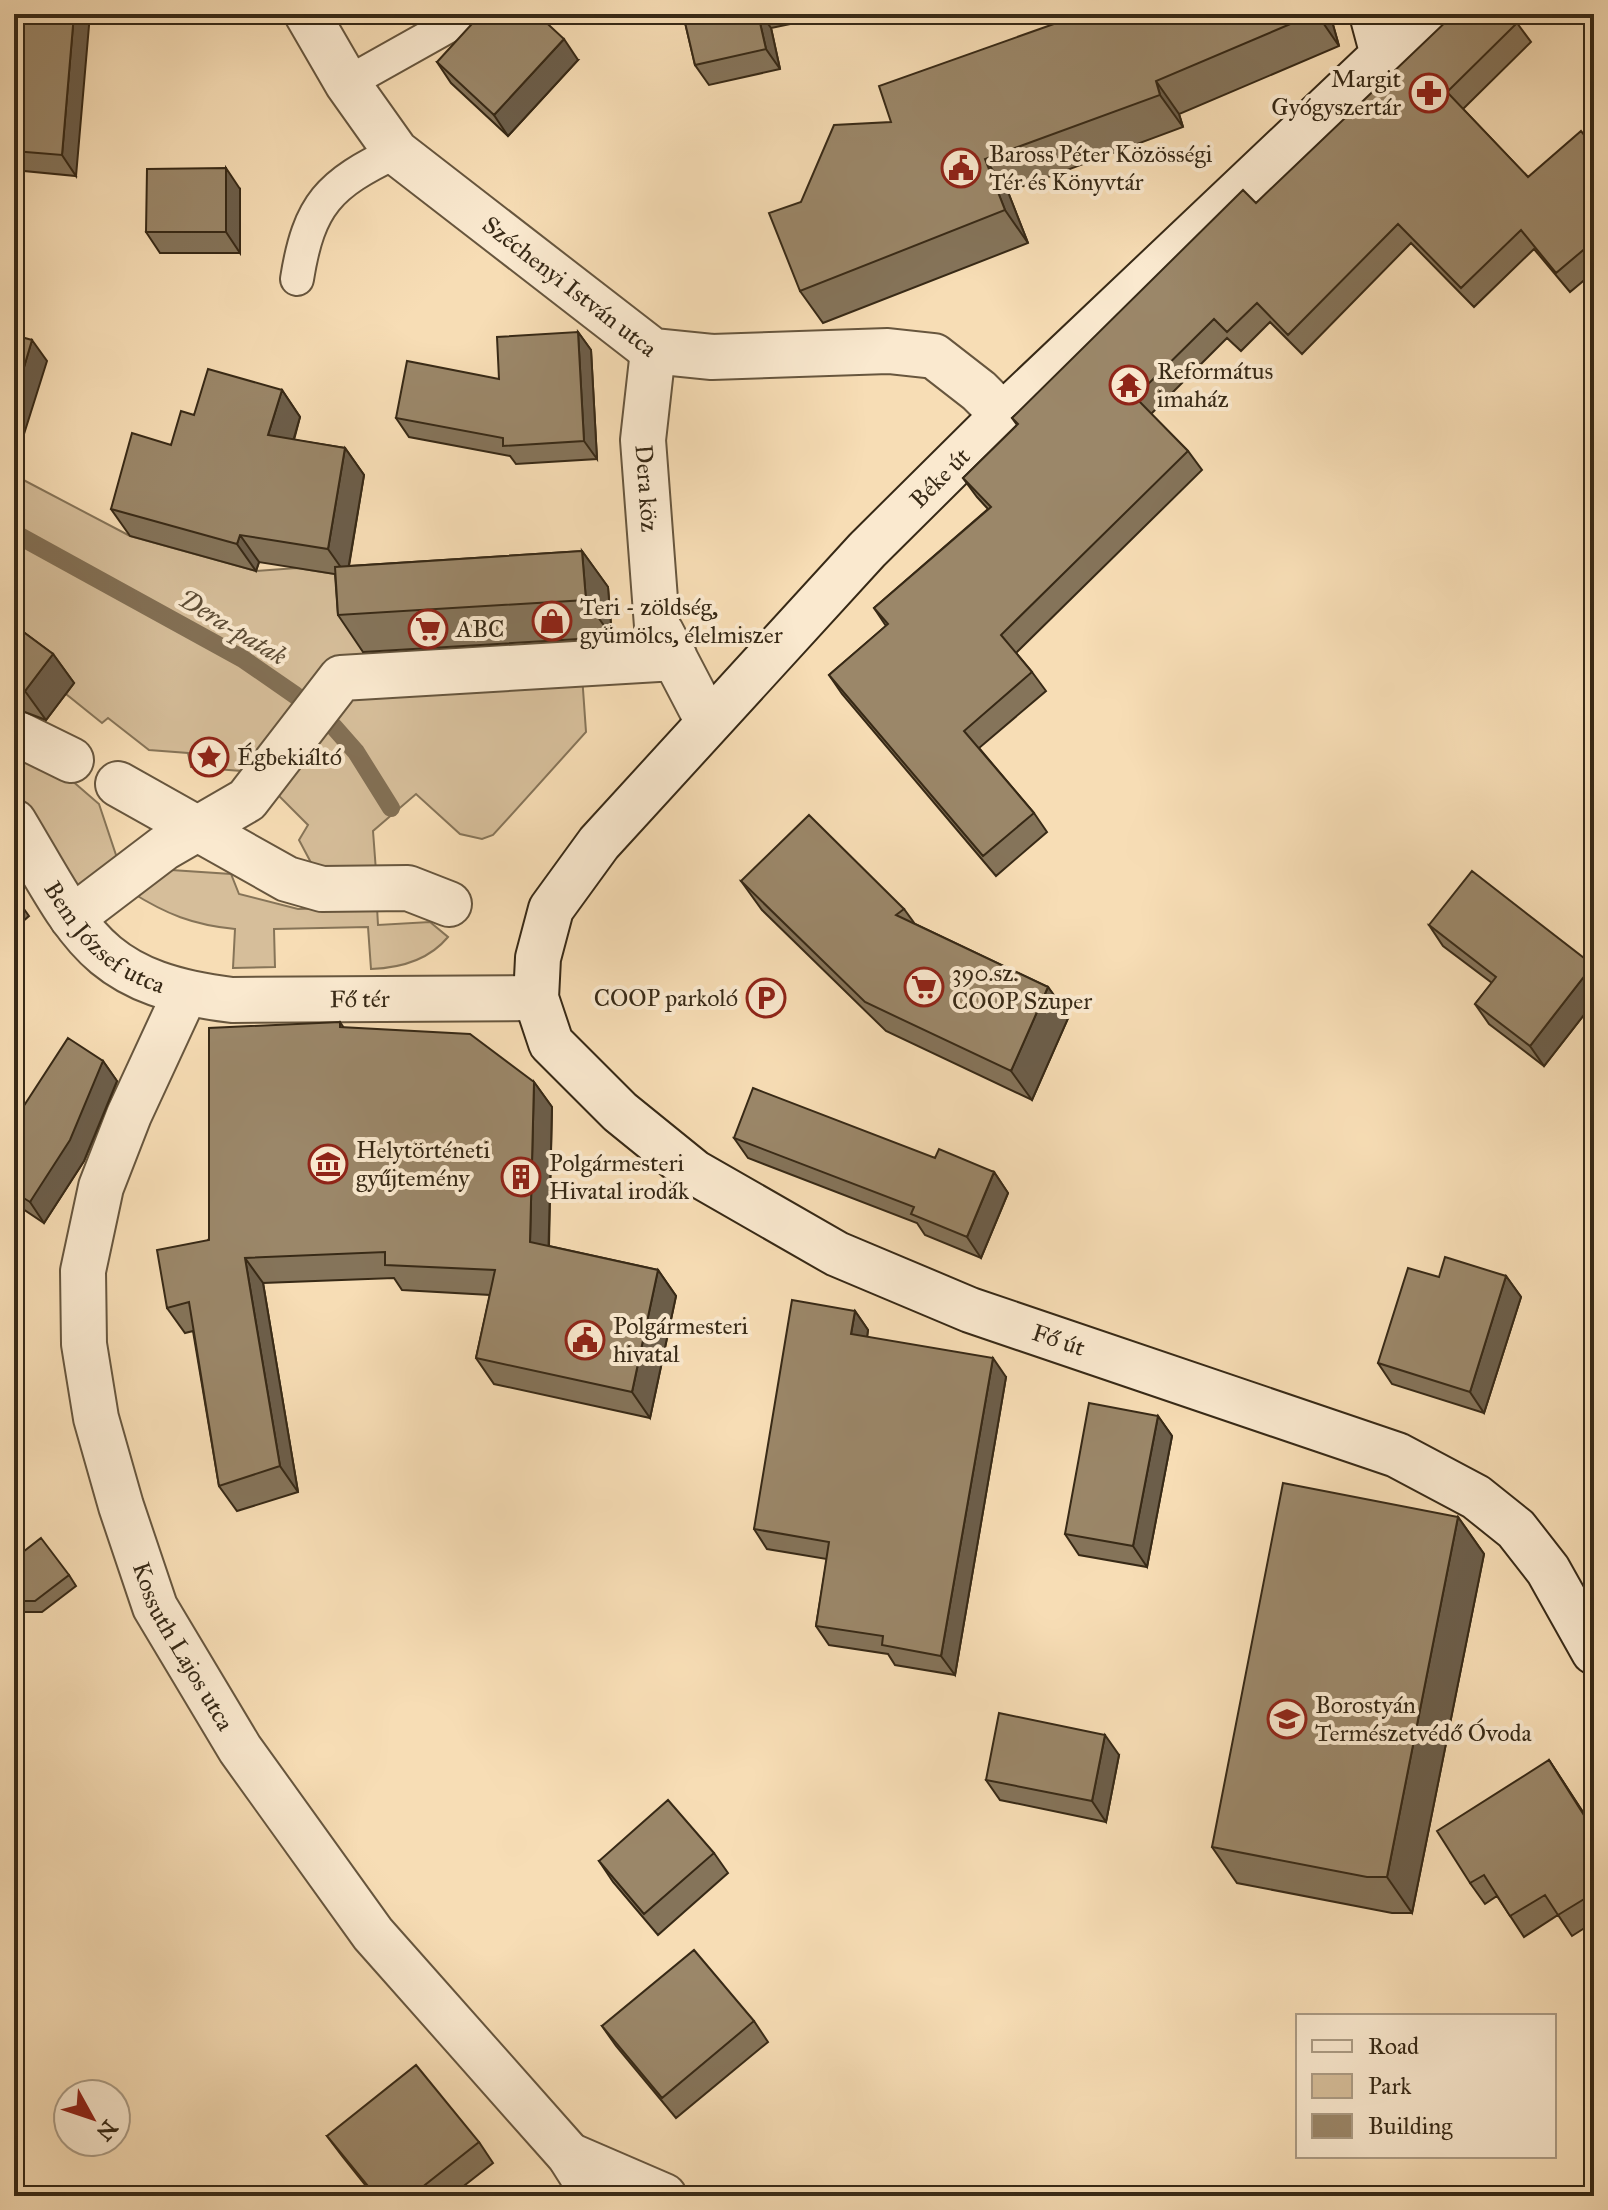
<svg xmlns="http://www.w3.org/2000/svg" width="1608" height="2210" viewBox="0 0 1608 2210" font-family="'IM FELL Great Primer',serif">
	<rect width="100%" height="100%" fill="#f7ddb5"/>
	<filter id="stains"><feTurbulence type="fractalNoise" baseFrequency=".0025" numOctaves="4"/><feColorMatrix values="0 0 0 0 .2 0 0 0 0 .09 0 0 0 0 .02 0 0 0 .5 -.17"/></filter>
	<radialGradient id="worn" r=".72"><stop offset=".6" stop-color="#630" stop-opacity="0"/><stop offset="1" stop-color="#630" stop-opacity=".3"/></radialGradient>
	<path fill="#d6be9a" stroke="#867458" stroke-width="2" d="M 14,475 L 130,536 L 256,571 L 297,568 L 347,576 L 360,603 L 364,662 L 254,772 L 191,767 L 188,753 L 149,750 L 108,718 L 102,723 L 66,694 L 74,683 L 14,638 Z
		M 582,675 L 586,732 L 493,835 L 482,839 L 460,834 L 416,794 L 373,831 L 376,871 L 317,874 L 299,840 L 308,825 L 272,789 L 334,697 Z
		M 14,709 L 39,728 L 62,772 L 99,804 L 117,858 L 78,893 L 14,786 Z
		M 156,869 L 231,874 L 239,894 L 298,909 L 377,907 L 378,925 L 430,922 L 448,937 C 429,960 399,968 371,969 L 368,927 L 274,929 L 275,967 L 233,968 L 235,929 C 193,925 166,914 131,892 Z"/>
	<g fill="none" stroke-linecap="round" stroke-linejoin="round">
		<path stroke="#837055" stroke-width="18" d="M 14,533 L 243,659 L 295,695 L 334,727 L 356,752 L 391,808"/>
		<g stroke="#67563e" stroke-width="36">
			<path id="service" d="M 347,83 L 470,14
				M 297,279 C 309,204 329,184 396,152"/>
		</g>
		<g stroke="#67563e" stroke-width="48">
			<path id="pedestrian" d="M 661,632 L 708,722
				M 14,732 L 71,760
				M 118,784 L 287,879 L 322,889 L 408,888 L 449,904
				M 72,918 L 164,848 L 247,800 L 341,678 L 675,658"/>
		</g>
		<g stroke="#67563e" stroke-width="48">
			<g id="minor">
				<path id="s1" d="M 307,14 L 347,83 L 396,152 L 653,351 L 712,357 L 888,351 L 934,356 L 979,391 L 1003,415"/>
				<path d="M 1383,55 L 1425,14"/>
				<path id="s2" d="M 653,351 L 643,440 L 657,626"/>
				<path id="s3" d="M 14,822 C 80,932 93,983 232,1000 L 536,998"/>
				<path id="s4" d="M 185,994 L 129,1115 L 101,1187 L 83,1271 L 84,1344 L 96,1418 L 121,1506 L 155,1607 L 240,1749 L 373,1934 L 569,2155 L 595,2196"/>
				<path d="M 569,2155 L 664,2196"/>
			</g>
		</g>
		<g stroke="#372916" stroke-width="48">
			<g id="secondary">
				<path id="s5" d="M 1372,14 L 1383,55 L 1003,415 L 867,550 L 599,843 L 551,909 L 538,958 L 536,998 L 551,1043 L 620,1112 L 694,1172 L 837,1254 L 970,1310 L 1397,1455 L 1476,1497 L 1516,1529 L 1548,1570 L 1594,1652"/>
			</g>
		</g>
		<use href="#service" stroke="#fae9cf" stroke-width="32"/>
		<use href="#pedestrian" stroke="#fae9cf" stroke-width="44"/>
		<use href="#minor" stroke="#fae9cf" stroke-width="44"/>
		<use href="#secondary" stroke="#fae9cf" stroke-width="44"/>
	</g>
	<path fill="#85745a" stroke="#372916" stroke-width="2" d="M 14,14 L 76,176 L 14,170 Z
		M 683,14 L 804,14 L 805,21 L 771,28 L 780,69 L 709,85 L 695,65 Z
		M 1082,14 L 1330,14 L 1339,46 L 1179,114 L 1183,127 L 1008,192 L 1028,243 L 823,323 L 800,291 L 801,202 L 891,122 Z
		M 1517,23 L 1531,42 L 1463,109 L 1528,177 L 1594,147 L 1594,272 L 1570,292 L 1534,249 L 1474,307 L 1411,243 L 1302,354 L 1270,322 L 1241,351 L 1227,338 L 1151,414 L 1188,451 L 1202,470 L 1016,653 L 1032,672 L 1046,691 L 979,748 L 1034,813 L 1047,832 L 996,876 L 842,694 L 829,675 L 886,626 L 874,608 L 988,509 L 977,497 L 963,478 L 1017,425 L 1012,418 L 1256,203 Z
		M 578,60 L 508,136 L 451,83 L 437,62 Z
		M 240,189 L 240,253 L 160,253 L 146,232 Z
		M 578,332 L 591,350 L 597,459 L 516,464 L 510,456 L 409,437 L 396,418 L 499,379 Z
		M 282,390 L 300,417 L 294,440 L 345,448 L 364,475 L 349,566 L 582,551 L 608,587 L 612,637 L 363,652 L 338,615 L 335,574 L 259,562 L 256,571 L 130,536 L 111,509 L 171,445 L 194,415 Z
		M 14,625 L 53,654 L 74,683 L 46,720 L 14,708 Z
		M 741,881 L 904,909 L 915,924 L 1048,987 L 1069,1016 L 1032,1100 L 886,1031 L 762,910 Z
		M 14,895 L 29,916 L 14,929 Z
		M 1429,925 L 1593,965 L 1594,1002 L 1544,1066 L 1489,1024 L 1475,1004 L 1492,983 L 1443,946 Z
		M 340,1022 L 344,1028 L 534,1082 L 552,1107 L 549,1246 L 658,1270 L 676,1296 L 650,1418 L 494,1384 L 476,1358 L 490,1295 L 402,1290 L 394,1278 L 263,1283 L 298,1492 L 237,1511 L 219,1486 L 193,1331 L 185,1333 L 167,1308 Z
		M 103,1061 L 117,1081 L 84,1161 L 44,1223 L 14,1203 L 14,1121 Z
		M 734,1138 L 935,1158 L 994,1172 L 1008,1193 L 981,1258 L 925,1235 L 917,1223 L 748,1158 Z
		M 1506,1276 L 1521,1297 L 1484,1413 L 1392,1384 L 1378,1363 L 1439,1277 Z
		M 855,1311 L 868,1330 L 867,1337 L 1006,1377 L 955,1675 L 895,1665 L 888,1654 L 829,1645 L 816,1626 L 827,1559 L 767,1549 L 754,1529 Z
		M 1158,1416 L 1172,1436 L 1147,1567 L 1079,1555 L 1065,1534 Z
		M 1458,1517 L 1484,1554 L 1412,1913 L 1392,1913 L 1237,1883 L 1212,1847 Z
		M 69,1575 L 76,1586 L 42,1612 L 23,1612 L 14,1599 Z
		M 1119,1755 L 1106,1822 L 1000,1800 L 986,1780 Z
		M 1549,1760 L 1594,1829 L 1594,1922 L 1572,1936 L 1558,1915 L 1524,1937 L 1497,1896 L 1485,1904 L 1470,1883 Z
		M 714,1853 L 728,1873 L 658,1935 L 613,1882 L 599,1861 Z
		M 754,2021 L 768,2042 L 676,2118 L 616,2046 L 602,2026 Z
		M 327,2136 L 479,2142 L 493,2163 L 451,2196 L 374,2196 L 342,2156 Z"/>
	<path fill="#6c5e4a" stroke="#372916" stroke-width="2" d="M 74,14 L 90,14 L 76,176 L 62,155 Z
		M 758,14 L 761,14 L 771,28 L 780,69 L 766,49 Z
		M 1317,14 L 1330,14 L 1339,46 Z
		M 564,39 L 578,60 L 508,136 L 494,115 Z
		M 1156,81 L 1179,114 L 1183,127 L 1160,95 Z
		M 985,159 L 1008,192 L 1028,243 L 1005,210 Z
		M 226,168 L 240,189 L 240,253 L 226,232 Z
		M 578,332 L 591,350 L 597,459 L 584,441 Z
		M 32,340 L 47,361 L 19,450 L 14,442 L 14,401 Z
		M 282,390 L 300,417 L 287,462 L 268,435 Z
		M 345,448 L 364,475 L 347,576 L 328,549 Z
		M 240,535 L 259,562 L 256,571 L 237,544 Z
		M 582,551 L 608,587 L 612,637 L 586,600 Z
		M 53,654 L 74,683 L 46,720 L 25,691 Z
		M 1593,965 L 1594,1002 L 1544,1066 L 1530,1046 Z
		M 1048,987 L 1069,1016 L 1032,1100 L 1011,1071 Z
		M 103,1061 L 117,1081 L 84,1161 L 44,1223 L 30,1202 Z
		M 534,1082 L 552,1107 L 548,1268 L 530,1242 Z
		M 994,1172 L 1008,1193 L 981,1258 L 967,1237 Z
		M 245,1258 L 263,1283 L 298,1492 L 280,1466 Z
		M 658,1270 L 676,1296 L 650,1418 L 632,1392 Z
		M 1506,1276 L 1521,1297 L 1484,1413 L 1470,1392 Z
		M 855,1311 L 868,1330 L 865,1353 L 851,1334 Z
		M 993,1358 L 1006,1377 L 955,1675 L 941,1656 Z
		M 1158,1416 L 1172,1436 L 1147,1567 L 1133,1546 Z
		M 1458,1517 L 1484,1554 L 1412,1913 L 1387,1877 Z
		M 1105,1735 L 1119,1755 L 1106,1822 L 1092,1801 Z
		M 1549,1760 L 1594,1829 L 1594,1831 Z"/>
	<path fill="#9b8769" stroke="#372916" stroke-width="2" d="M 14,14 L 74,14 L 62,155 L 14,151 Z
		M 481,14 L 537,14 L 564,39 L 494,115 L 437,62 Z
		M 683,14 L 758,14 L 766,49 L 695,65 Z
		M 1082,14 L 1314,14 L 1156,81 L 1160,95 L 985,159 L 1005,210 L 800,291 L 769,213 L 801,202 L 834,125 L 891,122 L 879,86 Z
		M 1454,14 L 1508,14 L 1517,23 L 1447,92 L 1528,177 L 1581,131 L 1594,147 L 1594,241 L 1556,273 L 1521,230 L 1461,288 L 1398,224 L 1288,335 L 1257,303 L 1227,332 L 1214,319 L 1135,397 L 1188,451 L 1001,635 L 1032,672 L 964,731 L 1034,813 L 983,856 L 829,675 L 888,624 L 874,608 L 991,507 L 963,478 L 1018,424 L 1012,418 L 1243,190 L 1256,203 Z
		M 226,168 L 226,232 L 146,232 L 147,169 Z
		M 578,332 L 584,441 L 503,446 L 503,438 L 396,418 L 407,361 L 499,379 L 497,337 Z
		M 14,335 L 32,340 L 14,401 Z
		M 208,369 L 282,390 L 268,435 L 345,448 L 328,549 L 240,535 L 237,544 L 111,509 L 132,433 L 171,445 L 181,411 L 194,415 Z
		M 582,551 L 586,600 L 338,615 L 335,567 Z
		M 14,625 L 53,654 L 25,691 L 14,687 Z
		M 809,815 L 904,909 L 896,915 L 1048,987 L 1011,1071 L 865,1002 L 741,881 Z
		M 1472,871 L 1593,965 L 1530,1046 L 1475,1004 L 1496,977 L 1429,925 Z
		M 340,1022 L 340,1027 L 470,1034 L 534,1082 L 530,1242 L 658,1270 L 632,1392 L 476,1358 L 495,1270 L 385,1265 L 385,1252 L 245,1258 L 280,1466 L 219,1486 L 189,1302 L 167,1308 L 157,1250 L 209,1240 L 209,1028 Z
		M 68,1038 L 103,1061 L 70,1140 L 30,1202 L 14,1192 L 14,1121 Z
		M 753,1088 L 935,1158 L 939,1149 L 994,1172 L 967,1237 L 911,1214 L 914,1207 L 734,1138 Z
		M 1445,1257 L 1506,1276 L 1470,1392 L 1378,1363 L 1408,1268 L 1439,1277 Z
		M 792,1300 L 855,1311 L 851,1334 L 993,1358 L 941,1656 L 882,1645 L 883,1636 L 816,1626 L 829,1542 L 754,1529 Z
		M 1089,1403 L 1158,1416 L 1133,1546 L 1065,1534 Z
		M 1283,1483 L 1458,1517 L 1387,1877 L 1367,1877 L 1212,1847 Z
		M 41,1538 L 69,1575 L 35,1601 L 16,1601 L 14,1598 L 14,1559 Z
		M 999,1713 L 1105,1735 L 1092,1801 L 986,1780 Z
		M 1549,1760 L 1594,1831 L 1594,1893 L 1558,1915 L 1545,1895 L 1510,1916 L 1484,1875 L 1470,1883 L 1437,1831 Z
		M 668,1800 L 714,1853 L 644,1914 L 599,1861 Z
		M 694,1950 L 754,2021 L 662,2098 L 602,2026 Z
		M 416,2065 L 479,2142 L 411,2196 L 376,2196 L 327,2136 Z
		M 1594,2115 L 1594,2125 L 1590,2117 Z"/>
	<defs>
		<g id="pharmacy-ring" transform="scale(2)"><circle r="9.5" fill="#fae9cf" stroke="#8f2418" stroke-width="1.5"/><path d="M-2-6h4v4h4v4h-4v4h-4v-4h-4v-4h4Z" fill="#8f2418"/></g>
		<g id="civic-ring" transform="scale(2)"><circle r="9.5" fill="#fae9cf" stroke="#8f2418" stroke-width="1.5"/><path d="M-.6-6.5H3V-4.5H.6V-3L4-1V1h2V6H-6V1h2V-1L-.6-3ZM-1.2 2.5V6h2.4V2.5Z" fill="#8f2418"/></g>
		<g id="temple-ring" transform="scale(2)"><circle r="9.5" fill="#fae9cf" stroke="#8f2418" stroke-width="1.5"/><path d="M0-6L5-2H3V0L6.5 2.5H4V6H1.5V3h-3V6H-4V2.5H-6.5L-3 0V-2H-5Z" fill="#8f2418"/></g>
		<g id="shop-ring" transform="scale(2)"><circle r="9.5" fill="#fae9cf" stroke="#8f2418" stroke-width="1.5"/><path d="M-5-2.5h2.3a2.7 3.5 0 0 1 5.4 0H5L5.5 6h-11ZM-1.5-2.5h3a1.5 2.3 0 0 0-3 0Z" fill="#8f2418"/></g>
		<g id="supermarket-ring" transform="scale(2)"><circle r="9.5" fill="#fae9cf" stroke="#8f2418" stroke-width="1.5"/><path d="M-6-5.5h2.5l.6 2H6L4.5 2H-2.5L-4.4-4H-6ZM-1.5 3.2a1.3 1.3 0 1 0 .1 0ZM3 3.2a1.3 1.3 0 1 0 .1 0Z" fill="#8f2418"/></g>
		<g id="sight-ring" transform="scale(2)"><circle r="9.5" fill="#fae9cf" stroke="#8f2418" stroke-width="1.5"/><path d="M0-6L1.8-2.2L6-1.7L2.9 1.2L3.7 5.4L0 3.3L-3.7 5.4L-2.9 1.2L-6-1.7L-1.8-2.2Z" fill="#8f2418"/></g>
		<g id="parking-ring" transform="scale(2)"><circle r="9.5" fill="#fae9cf" stroke="#8f2418" stroke-width="1.5"/><path d="M-3.5-5.5H1a3.5 3.5 0 0 1 0 7H-1V5.5H-3.5ZM-1-3.4V-.6H.8a1.4 1.4 0 0 0 0-2.8Z" fill="#8f2418"/></g>
		<g id="museum-ring" transform="scale(2)"><circle r="9.5" fill="#fae9cf" stroke="#8f2418" stroke-width="1.5"/><path d="M0-6L6-3V-2H-6V-3ZM-5-1h2V3h-2ZM-1-1h2V3h-2ZM3-1h2V3H3ZM-6 4H6V6H-6Z" fill="#8f2418"/></g>
		<g id="building-ring" transform="scale(2)"><circle r="9.5" fill="#fae9cf" stroke="#8f2418" stroke-width="1.5"/><path d="M-4-6H4V6H1V3H-1V6H-4ZM-2.5-4.3h1.7v1.8h-1.7ZM.8-4.3h1.7v1.8H.8ZM-2.5-1h1.7V.8h-1.7ZM.8-1h1.7V.8H.8Z" fill="#8f2418"/></g>
		<g id="school-ring" transform="scale(2)"><circle r="9.5" fill="#fae9cf" stroke="#8f2418" stroke-width="1.5"/><path d="M0-5L7-2L0 1L-7-2ZM-4 1L0 2.5L4 1V4Q0 6-4 4Z" fill="#8f2418"/></g>
	</defs>
	<g fill-rule="evenodd">
		<use href="#pharmacy-ring" x="1429" y="93"/>
		<use href="#civic-ring" x="961" y="168"/>
		<use href="#temple-ring" x="1129" y="385"/>
		<use href="#shop-ring" x="552" y="621"/>
		<use href="#supermarket-ring" x="428" y="629"/>
		<use href="#sight-ring" x="209" y="757"/>
		<use href="#supermarket-ring" x="924" y="987"/>
		<use href="#parking-ring" x="766" y="998"/>
		<use href="#museum-ring" x="328" y="1164"/>
		<use href="#building-ring" x="521" y="1177"/>
		<use href="#civic-ring" x="585" y="1340"/>
		<use href="#school-ring" x="1287" y="1719"/>
	</g>
	<g text-anchor="middle" dominant-baseline="central" stroke-width="8" stroke-linejoin="round" paint-order="stroke">
		<g font-size="24" fill="#372916" stroke="#fae9cf" text-anchor="start">
			<text x="1401" y="79" text-anchor="end">Margit<tspan x="1401" dy="28">Gyógyszertár</tspan></text>
			<text x="989" y="154">Baross Péter Közösségi<tspan x="989" dy="28">Tér és Könyvtár</tspan></text>
			<text x="1157" y="371">Református<tspan x="1157" dy="28">imaház</tspan></text>
			<text x="580" y="607">Teri - zöldség,<tspan x="580" dy="28">gyümölcs, élelmiszer</tspan></text>
			<text x="456" y="629">ABC</text>
			<text x="237" y="757">Égbekiáltó</text>
			<text x="952" y="973">390.sz.<tspan x="952" dy="28">COOP Szuper</tspan></text>
			<text x="738" y="998" text-anchor="end">COOP parkoló</text>
			<text x="356" y="1150">Helytörténeti<tspan x="356" dy="28">gyűjtemény</tspan></text>
			<text x="549" y="1163">Polgármesteri<tspan x="549" dy="28">Hivatal irodák</tspan></text>
			<text x="613" y="1326">Polgármesteri<tspan x="613" dy="28">hivatal</tspan></text>
			<text x="1315" y="1705">Borostyán<tspan x="1315" dy="28">Természetvédő Óvoda</tspan></text>
		</g>
		<g font-size="24" fill="#372916" stroke="#fae9cf">
			<text stroke="none"><textPath href="#s1" startOffset="384">Széchenyi István utca</textPath></text>
			<text transform="translate(940 478) rotate(-45)">Béke út</text>
			<text stroke="none"><textPath href="#s2" startOffset="138">Dera köz</textPath></text>
			<text stroke="none"><textPath href="#s3" startOffset="150">Bem József utca</textPath></text>
			<text stroke="none"><textPath href="#s3" startOffset="426">Fő tér</textPath></text>
			<text stroke="none"><textPath href="#s5" startOffset="1970">Fő út</textPath></text>
			<text stroke="none"><textPath href="#s4" startOffset="690">Kossuth Lajos utca</textPath></text>
		</g>
		<g font-size="26" font-style="italic" fill="#5d4d36" stroke="#fae9cf">
			<text transform="translate(233 627) rotate(31)">Dera-patak</text>
		</g>
	</g>
	<rect width="1608" height="2210" fill="none" stroke="#f7ddb5" stroke-width="48"/>
	<rect x="16" y="16" width="1576" height="2178" fill="none" stroke="#372916" stroke-width="4"/>
	<rect x="24" y="24" width="1560" height="2162" fill="none" stroke="#372916" stroke-width="2"/>
	<rect x="1296" y="2014" width="260" height="144" fill="#fae9cf" stroke="#ac9c85" stroke-width="2"/>
	<rect x="1312" y="2040" width="40" height="12" fill="#fae9cf" stroke="#ac9c85" stroke-width="2"/>
	<text x="1368" y="2054" font-size="24" fill="#372916">Road</text>
	<rect x="1312" y="2074" width="40" height="24" fill="#d6be9a" stroke="#ac9c85" stroke-width="2"/>
	<text x="1368" y="2094" font-size="24" fill="#372916">Park</text>
	<rect x="1312" y="2114" width="40" height="24" fill="#9b8769" stroke="#ac9c85" stroke-width="2"/>
	<text x="1368" y="2134" font-size="24" fill="#372916">Building</text>
	<g transform="translate(92 2118) rotate(130)"><circle r="38" fill="#fae9cf" stroke="#ac9c85" stroke-width="2"/>
	<path d="M0-6L14 30L0 20L-14 30Z" fill="#8f2418"/>
	<text y="-12" font-size="22" font-weight="bold" text-anchor="middle" fill="#372916">N</text>
	</g>
	<rect width="100%" height="100%" filter="url(#stains)"/>
	<rect width="100%" height="100%" fill="url(#worn)"/>
</svg>
